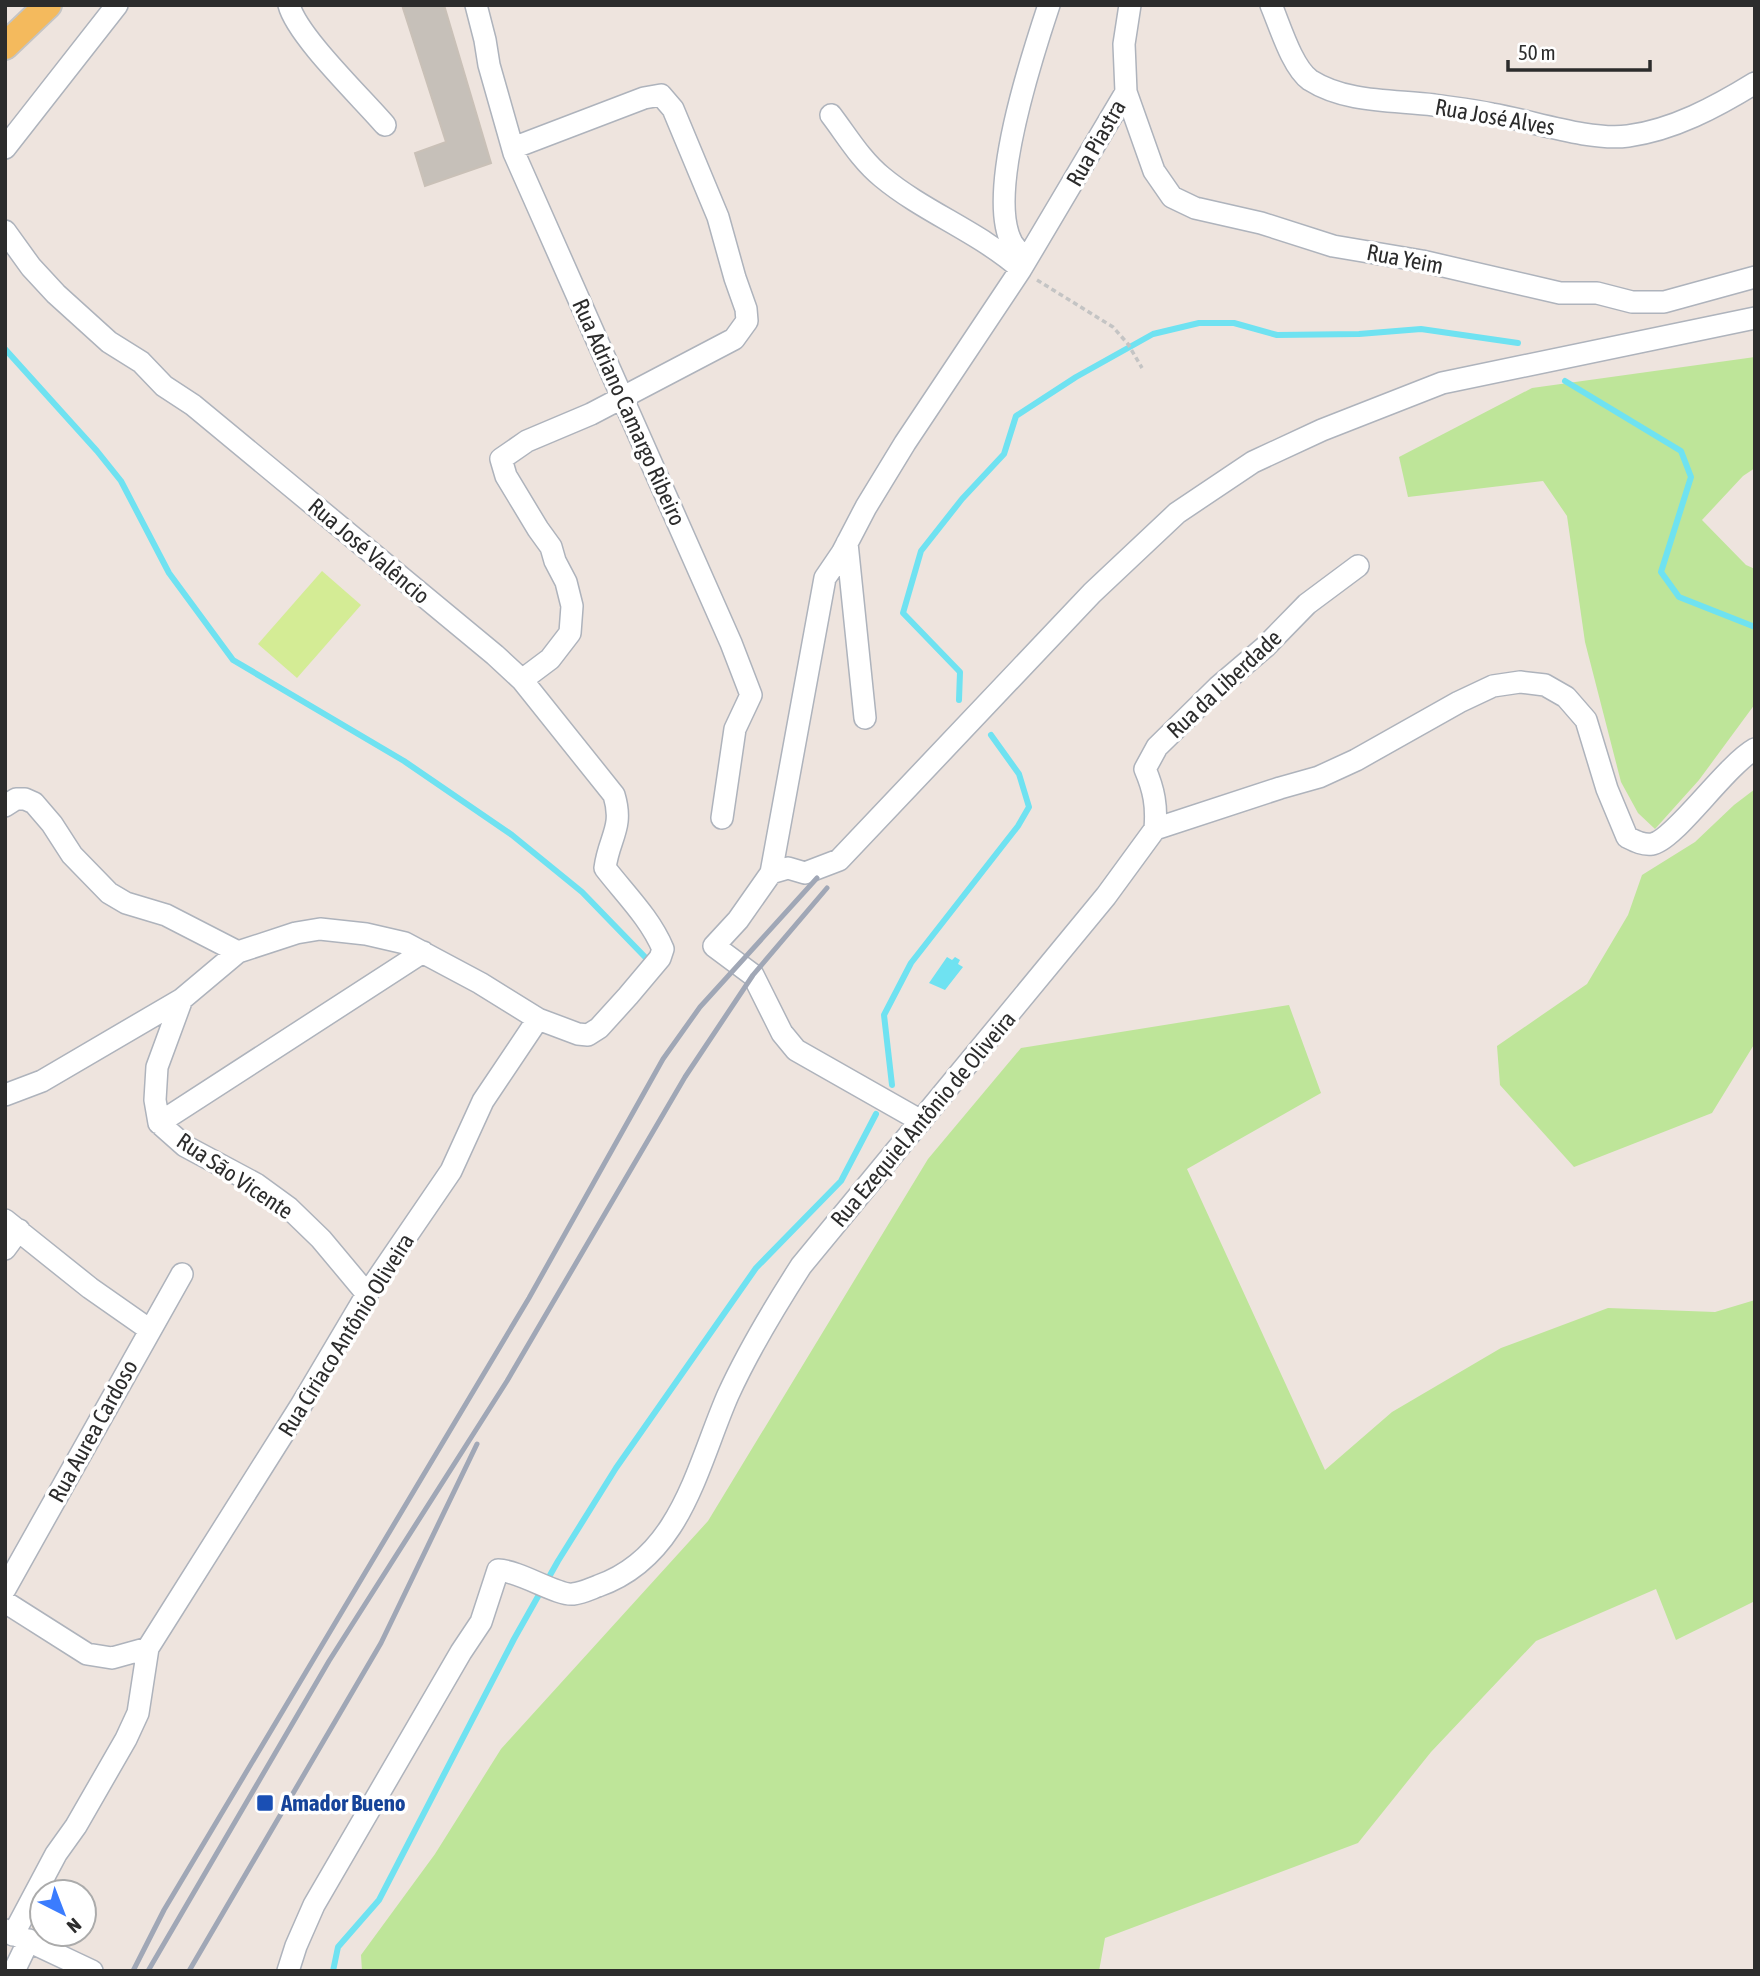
<svg xmlns="http://www.w3.org/2000/svg" width="1760" height="1976" viewBox="0 0 1760 1976" font-family="'Asap Condensed',sans-serif">
	<rect width="100%" height="100%" fill="#eee4de"/>
	<path fill="#bee599" d="M 1755,357 L 1755,468 L 1743,476 L 1702,520 L 1746,565 L 1755,569 L 1755,704 L 1699,780 L 1655,829 L 1638,813 L 1621,782 L 1585,642 L 1567,516 L 1543,481 L 1408,497 L 1399,457 L 1532,388 Z
		M 1755,789 L 1755,1043 L 1712,1113 L 1574,1167 L 1500,1085 L 1497,1046 L 1587,984 L 1628,915 L 1642,875 L 1695,842 L 1734,805 Z
		M 1289,1005 L 1321,1093 L 1187,1169 L 1325,1470 L 1392,1412 L 1501,1348 L 1608,1308 L 1715,1312 L 1755,1300 L 1755,1601 L 1676,1640 L 1656,1589 L 1536,1641 L 1431,1752 L 1358,1843 L 1105,1938 L 1099,1971 L 362,1971 L 361,1955 L 435,1854 L 501,1749 L 708,1521 L 928,1159 L 1021,1048 Z"/>
	<path fill="#d4ec95" d="M 322,571 L 361,605 L 297,678 L 258,644 Z"/>
	<path fill="#6fe2f1" d="M 947,957 L 952,960 L 955,957 L 960,960 L 958,964 L 963,967 L 945,990 L 929,983 Z"/>
	<g fill="none" stroke-linecap="round" stroke-linejoin="round">
		<path stroke="#6fe2f1" stroke-width="6" d="M 5,349 L 97,451 L 121,481 L 169,573 L 233,660 L 404,761 L 512,835 L 582,892 L 646,958
			M 1565,381 L 1681,451 L 1691,477 L 1661,572 L 1679,597 L 1755,627
			M 959,700 L 960,672 L 903,613 L 921,551 L 962,499 L 1004,454 L 1016,416 L 1076,377 L 1153,334 L 1199,323 L 1234,323 L 1277,335 L 1359,334 L 1421,329 L 1518,343
			M 892,1085 L 884,1015 L 911,963 L 1018,826 L 1029,807 L 1019,774 L 991,735
			M 333,1971 L 338,1947 L 379,1900 L 514,1639 L 558,1561 L 616,1468 L 756,1268 L 841,1181 L 876,1114"/>
	</g>
	<path fill="#c6c0b9" stroke="#c9c0b7" stroke-width="2" d="M 402,5 L 444,5 L 491,163 L 425,186 L 415,153 L 446,142 Z"/>
	<g fill="none" stroke-linecap="round" stroke-linejoin="round">
		<g stroke="#aeb3bc" stroke-width="24">
			<path id="minor" d="M 289,5 C 297,36 362,98 385,125
				M 476,5 L 485,40 L 489,65 L 514,153 L 731,643 L 751,695 L 735,729 L 722,818
				M 1130,5 L 1124,44 L 1126,92 L 1154,171 L 1172,197 L 1195,208 L 1261,223 L 1333,246 L 1422,261 L 1560,293 L 1597,293 L 1632,302 L 1664,302 L 1755,277
				M 1271,5 C 1280,26 1292,67 1310,80 C 1346,103 1394,100 1434,105 C 1454,108 1473,110 1492,114 C 1533,121 1589,141 1628,136 C 1673,130 1716,107 1755,83
				M 831,115 C 847,136 861,160 882,177 C 924,212 979,232 1021,269
				M 5,148 L 117,5
				M 513,148 L 644,98 L 661,95 L 673,109 L 718,217 L 735,278 L 746,309 L 747,321 L 734,339 L 591,414 L 527,441 L 501,459 L 506,476 L 538,529 L 551,547 L 555,561 L 566,582 L 572,606 L 570,633 L 550,659 L 522,680
				M 5,231 L 31,267 L 56,294 L 109,342 L 141,362 L 164,386 L 193,405 L 495,655 L 522,680 L 614,795 C 624,828 609,837 605,868 C 625,894 650,918 663,949 L 660,958 L 628,996 L 599,1028 L 588,1035 L 578,1034 L 538,1019 L 480,983 L 405,943 L 366,934 L 320,929 L 296,933 L 238,952 L 182,999 L 42,1081 L 5,1095
				M 1026,260 C 1022,255 1016,249 1012,243 C 986,195 1032,56 1049,5
				M 847,543 L 865,718
				M 5,806 L 16,799 L 25,799 L 34,803 L 52,824 L 72,855 L 109,893 L 126,903 L 166,915 L 238,952
				M 1155,829 C 1157,806 1154,790 1145,769 L 1157,747 L 1218,687 L 1265,647 L 1307,604 L 1358,566
				M 771,873 L 825,578 L 842,553 L 866,507 L 905,443 L 1021,269 L 1126,92
				M 182,999 L 157,1067 L 155,1100 L 159,1123 L 185,1146 L 256,1184 L 289,1208 L 321,1239 L 367,1294
				M 921,1121 L 796,1050 L 782,1033 L 753,975 L 714,946 L 738,920 L 771,873 L 788,868 L 805,873 L 839,860 L 1092,593 L 1177,513 L 1253,462 L 1322,430 L 1442,383 L 1755,318
				M 159,1123 L 423,952
				M 5,1220 L 90,1288 L 150,1330
				M 5,1249 L 19,1230
				M 5,1589 L 182,1274
				M 5,1602 L 87,1654 L 112,1658 L 148,1648
				M 5,1930 L 92,1971
				M 13,1935 L 56,1854 L 76,1826 L 126,1739 L 138,1713 L 148,1648 L 300,1407 L 367,1294 L 451,1171 L 483,1101 L 538,1019
				M 14,1971 L 29,1940
				M 288,1971 L 296,1946 L 314,1905 L 461,1652 L 481,1622 L 498,1570 C 520,1571 558,1596 573,1594 C 582,1593 590,1589 598,1586 C 681,1557 697,1466 728,1395 C 749,1349 774,1308 801,1266 L 1106,896 L 1155,829 L 1280,788 L 1319,777 L 1356,760 L 1459,702 L 1493,686 L 1520,682 L 1545,685 L 1566,697 L 1586,720 L 1607,789 L 1627,837 C 1635,841 1642,845 1652,844 C 1674,841 1725,766 1755,749"/>
		</g>
		<g stroke="#c4c4c4" stroke-width="30">
			<path id="major" d="M 5,46 L 48,5"/>
		</g>
		<path stroke="#c4c4c4" stroke-width="3.5" stroke-dasharray="5 3.5" stroke-linecap="butt" d="M 1037,280 L 1113,327 L 1128,344 L 1142,368"/>
		<use href="#minor" stroke="#fff" stroke-width="21"/>
		<use href="#major" stroke="#f4ba5d" stroke-width="26"/>
		<path stroke="#a0a7b6" stroke-width="5" d="M 133,1971 L 164,1910 L 529,1298 L 663,1059 L 700,1007 L 817,878
			M 148,1971 L 329,1661 L 507,1381 L 685,1077 L 753,975 L 827,888
			M 189,1971 L 381,1643 L 477,1444"/>
	</g>
	<rect fill="#1a4fb4" stroke="#fff" stroke-width="2.5" x="256" y="1794" width="18" height="18" rx="3.5"/>
	<g text-anchor="middle" dominant-baseline="central" stroke-width="7" stroke-linejoin="round" paint-order="stroke">
		<g font-size="23" fill="#2c2c2c" stroke="#fff">
			<text transform="translate(1495 117) rotate(10)">Rua José Alves</text>
			<text transform="translate(1096 143) rotate(-60)">Rua Piastra</text>
			<text transform="translate(1405 259) rotate(11)">Rua Yeim</text>
			<text transform="translate(629 412) rotate(66)">Rua Adriano Camargo Ribeiro</text>
			<text transform="translate(369 551) rotate(40)">Rua José Valêncio</text>
			<text transform="translate(1224 684) rotate(-43)">Rua da Liberdade</text>
			<text transform="translate(923 1119) rotate(-50)">Rua Ezequiel Antônio de Oliveira</text>
			<text transform="translate(235 1176) rotate(34)">Rua São Vicente</text>
			<text transform="translate(346 1335) rotate(-58)">Rua Ciriaco Antônio Oliveira</text>
			<text transform="translate(93 1431) rotate(-61)">Rua Aurea Cardoso</text>
		</g>
		<g font-size="23" font-weight="bold" fill="#164399" stroke="#fff" text-anchor="start">
			<text x="281" y="1803">Amador Bueno</text>
		</g>
	</g>
	<rect width="1760" height="1976" fill="none" stroke="#2c2c2c" stroke-width="14"/>
	<g transform="translate(63 1913) rotate(138)"><circle r="33" fill="#ffffff" stroke="#ababab" stroke-width="2"/>
	<path d="M0-5L12 26L0 18L-12 26Z" fill="#3b7cfe"/>
	<text y="-10" font-size="19" font-weight="bold" text-anchor="middle" fill="#2c2c2c">N</text>
	</g>
	<path d="M1508 60v10h142v-10" fill="none" stroke="#2c2c2c" stroke-width="3.5"/>
	<text x="1518" y="60" font-size="21" fill="#2c2c2c" stroke="#ffffff" stroke-width="5" paint-order="stroke">50 m</text>
</svg>
